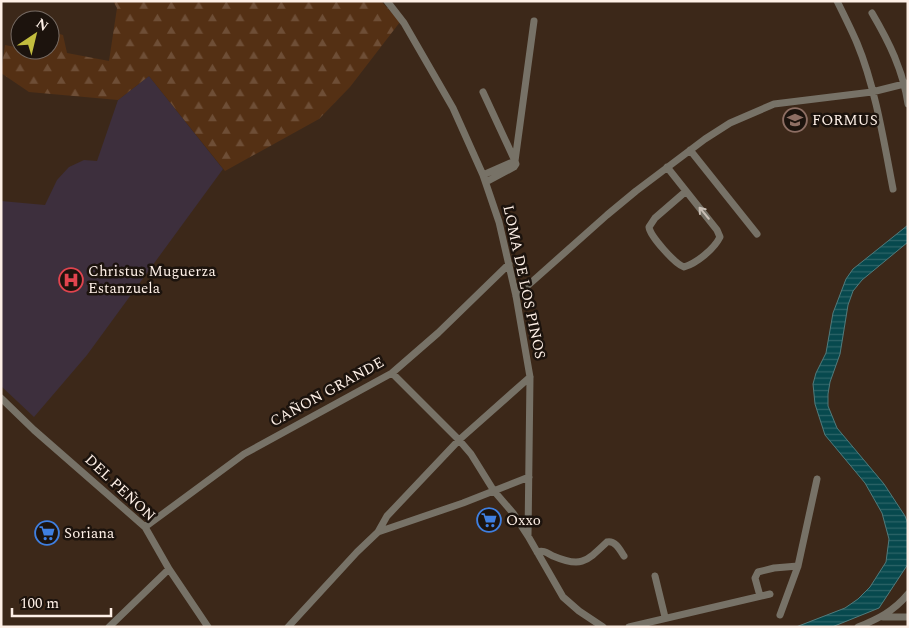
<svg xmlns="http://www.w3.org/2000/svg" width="909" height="628" viewBox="0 0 909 628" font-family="Spectral,serif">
	<defs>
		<pattern id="forest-firs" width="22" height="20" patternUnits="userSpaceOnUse" patternTransform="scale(1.25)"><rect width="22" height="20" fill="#543014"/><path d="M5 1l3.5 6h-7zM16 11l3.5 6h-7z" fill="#6e4e36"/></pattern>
		<pattern id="water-rules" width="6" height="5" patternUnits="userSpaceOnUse" patternTransform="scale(1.25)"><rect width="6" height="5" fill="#07494e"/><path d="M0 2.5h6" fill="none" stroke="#2c6468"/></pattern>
	</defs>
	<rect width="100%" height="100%" fill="#3c2819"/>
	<path fill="#3d2f3d" d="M 149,76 L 223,169 L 87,355 L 34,417 L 1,386 L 1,201 L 45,205 L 57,180 L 69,167 L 84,160 L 97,161 L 118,100 Z"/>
	<path fill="url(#forest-firs)" d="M 113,1 L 381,1 L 400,22 L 350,87 L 319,119 L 225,171 L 149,76 L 118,100 L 29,92 L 1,73 L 5,45 L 20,48 L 20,50 L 50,50 L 50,31 L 63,35 L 67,53 L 109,61 L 117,8 Z"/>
	<path fill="url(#water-rules)" stroke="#517b7c" d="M 908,225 L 908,242 L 862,280 L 853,291 L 848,305 L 840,354 L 830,382 L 828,394 L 828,406 L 837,428 L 884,484 L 905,516 L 908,524 L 908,564 L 879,608 L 832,627 L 796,627 L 845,608 L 858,599 L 870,587 L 886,562 L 889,539 L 882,513 L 865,483 L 825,435 L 815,404 L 813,384 L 816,373 L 826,353 L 833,313 L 846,279 L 853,269 Z"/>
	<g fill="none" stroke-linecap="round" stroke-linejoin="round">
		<path stroke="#777267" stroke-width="7" d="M 387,1 L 404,23 L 453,108 L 483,175 L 499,222 L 516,296 L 530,377 L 528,536
			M 837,1 C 844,15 851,29 857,43 C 875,86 884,142 893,189
			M 872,13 C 889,42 903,70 908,104
			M 483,92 L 515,161
			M 690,150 L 757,234
			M 667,167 L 717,230 L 720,237 C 714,249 697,263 684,267 C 675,264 650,236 649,227 L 655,218 L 685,192
			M 483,175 L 515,161
			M 486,182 L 514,167 L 516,164 L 515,161 L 534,21
			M 516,296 L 607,215 L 636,191 L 705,139 L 730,123 L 774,104 L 872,92 L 908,83
			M 392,373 L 459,440 L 471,454 L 494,491 L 513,513 L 528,536 L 563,597 L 579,611 L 603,627
			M 1,398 L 34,430 L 145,527 L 169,569 L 208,627
			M 145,527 L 244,454 L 392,373 L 438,333 L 509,264
			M 378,532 L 387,516 L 459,440 L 530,377
			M 537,552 C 544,550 547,553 553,556 C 581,568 586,562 607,542 C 615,540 620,550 624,556
			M 655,576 L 665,617
			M 760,596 L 755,578 L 758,572 L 774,568 L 798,566
			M 780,615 L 798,566 L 817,479
			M 883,617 L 908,617
			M 109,627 L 169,569
			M 288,627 L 357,552 L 378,532 L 463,503 L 529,477
			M 629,627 L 770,594
			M 858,627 C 878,619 894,611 908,594"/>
	</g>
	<defs><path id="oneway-shaft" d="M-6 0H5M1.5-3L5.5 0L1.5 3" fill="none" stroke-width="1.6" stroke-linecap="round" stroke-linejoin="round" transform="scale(1.25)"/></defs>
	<use stroke="#c8beb4" href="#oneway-shaft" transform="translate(704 213) rotate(-130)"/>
	<defs>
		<g id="school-ring" transform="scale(1.25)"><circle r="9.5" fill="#1c130d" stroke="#8d6e63" stroke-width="1.5"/><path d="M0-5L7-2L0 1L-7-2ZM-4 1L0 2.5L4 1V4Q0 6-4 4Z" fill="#8d6e63"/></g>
		<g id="hospital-ring" transform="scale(1.25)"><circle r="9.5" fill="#1c130d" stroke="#e0444e" stroke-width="1.5"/><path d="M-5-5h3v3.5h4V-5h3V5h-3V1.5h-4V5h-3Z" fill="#e0444e"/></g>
		<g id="supermarket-ring" transform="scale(1.25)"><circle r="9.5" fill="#1c130d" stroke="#3f7fe0" stroke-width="1.5"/><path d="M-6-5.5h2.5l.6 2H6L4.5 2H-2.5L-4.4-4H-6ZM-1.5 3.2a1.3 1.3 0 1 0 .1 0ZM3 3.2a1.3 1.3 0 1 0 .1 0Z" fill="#3f7fe0"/></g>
	</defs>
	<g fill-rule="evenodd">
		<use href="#school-ring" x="795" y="120"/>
		<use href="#hospital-ring" x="71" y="280"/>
		<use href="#supermarket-ring" x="489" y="520"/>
		<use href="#supermarket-ring" x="47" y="533"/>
	</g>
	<g text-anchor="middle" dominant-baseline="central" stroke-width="5" stroke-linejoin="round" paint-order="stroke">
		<g font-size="15" fill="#fef0e7" stroke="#1c130d" text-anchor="start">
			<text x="812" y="120">FORMUS</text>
			<text x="88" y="271">Christus Muguerza<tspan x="88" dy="17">Estanzuela</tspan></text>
			<text x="506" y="520">Oxxo</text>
			<text x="64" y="533">Soriana</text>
		</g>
		<g font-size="15" fill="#fef0e7" stroke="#1c130d">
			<text transform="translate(524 282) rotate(78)">LOMA DE LOS PINOS</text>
			<text transform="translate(327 392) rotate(-29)">CAÑON GRANDE</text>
			<text transform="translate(120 488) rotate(43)">DEL PEÑON</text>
		</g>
	</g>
	<rect width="909" height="628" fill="none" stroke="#fef0e7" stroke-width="5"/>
	<g transform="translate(35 35) rotate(35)"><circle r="24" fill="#1c130d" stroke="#766b64"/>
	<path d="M0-4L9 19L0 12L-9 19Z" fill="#c3bd3e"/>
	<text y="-8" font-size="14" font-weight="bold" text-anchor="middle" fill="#fef0e7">N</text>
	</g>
	<path d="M12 608v8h99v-8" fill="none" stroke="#fef0e7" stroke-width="2.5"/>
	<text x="20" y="608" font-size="15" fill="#fef0e7" stroke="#1c130d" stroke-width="4" paint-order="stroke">100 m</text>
</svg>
